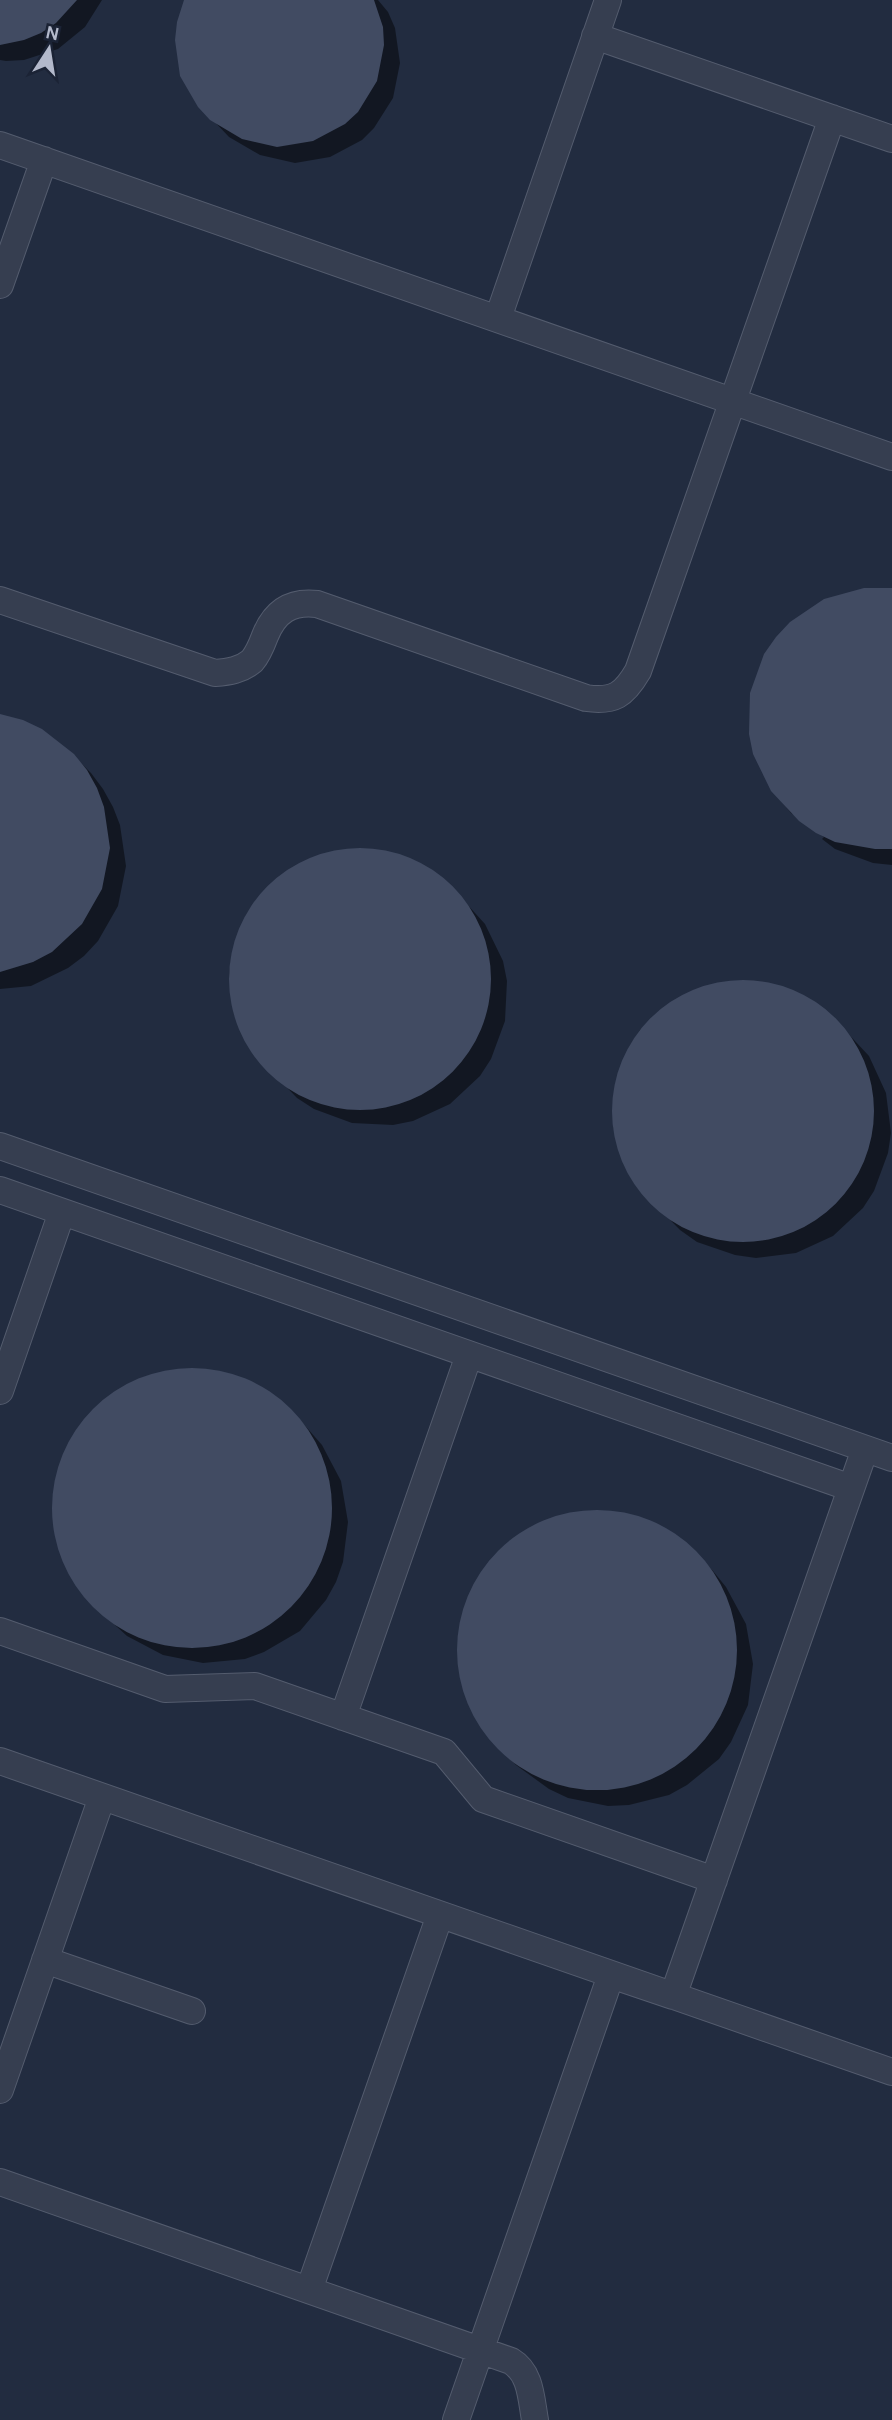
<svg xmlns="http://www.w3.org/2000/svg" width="892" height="2420" viewBox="0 0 892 2420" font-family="Karla,sans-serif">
	<rect width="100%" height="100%" fill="#222c40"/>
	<path fill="#0007" d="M 0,0 L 102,0 L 85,27 L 58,49 L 24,60 L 6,61 L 0,60 Z
		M 187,0 L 378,0 L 388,12 L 395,28 L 400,63 L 393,98 L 374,128 L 362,140 L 330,157 L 295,163 L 260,155 L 229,137 L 212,119 Z
		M 892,591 L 892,865 L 873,863 L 835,849 L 822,839 L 824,837 L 791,813 L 772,790 Z
		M 0,716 L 73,755 L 91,773 L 103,789 L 113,807 L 120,825 L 126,866 L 118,906 L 98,941 L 84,956 L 68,968 L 31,986 L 0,989 Z
		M 364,849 L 385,852 L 423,865 L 455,891 L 485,924 L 503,961 L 507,981 L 505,1021 L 491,1059 L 480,1076 L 450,1104 L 413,1121 L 393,1125 L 352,1123 L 314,1109 L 297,1098 L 251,1050 L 234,1014 L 229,974 L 232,954 L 246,915 L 257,899 L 287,871 L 324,854 Z
		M 747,981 L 767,983 L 806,997 L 823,1009 L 841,1026 L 869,1056 L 886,1093 L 891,1133 L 888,1153 L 874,1191 L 863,1208 L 833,1236 L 796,1253 L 756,1258 L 735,1255 L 697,1242 L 680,1230 L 634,1183 L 624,1165 L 613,1126 L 615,1085 L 629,1047 L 640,1030 L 670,1003 L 707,986 Z
		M 198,1370 L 239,1378 L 257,1387 L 291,1411 L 308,1429 L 322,1445 L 341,1481 L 348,1522 L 343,1562 L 336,1582 L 326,1600 L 300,1631 L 264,1652 L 245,1659 L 203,1663 L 163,1655 L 127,1636 L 93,1605 L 69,1571 L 61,1552 L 53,1512 L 58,1471 L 65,1452 L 87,1417 L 119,1390 L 137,1381 L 177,1371 Z
		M 603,1513 L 623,1515 L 662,1529 L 696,1554 L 713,1571 L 726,1587 L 746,1624 L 753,1664 L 748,1705 L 731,1742 L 719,1759 L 687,1785 L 669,1795 L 629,1805 L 608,1806 L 568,1798 L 549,1789 L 516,1765 L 498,1747 L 474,1714 L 460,1675 L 459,1633 L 463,1613 L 480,1576 L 492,1560 L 524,1533 L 561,1517 Z"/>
	<path fill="#414b62" d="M 0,0 L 77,0 L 56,23 L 41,33 L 24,40 L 0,45 Z
		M 184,0 L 374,0 L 383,27 L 384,45 L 377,81 L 358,112 L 345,124 L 313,141 L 277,147 L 242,139 L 210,120 L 198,107 L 180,76 L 175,40 L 177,22 Z
		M 864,588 L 892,588 L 892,849 L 875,849 L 835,842 L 816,833 L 799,821 L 771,791 L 753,754 L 749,734 L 750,693 L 764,654 L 776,637 L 790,622 L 824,599 Z
		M 0,714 L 23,720 L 42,729 L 74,754 L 87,770 L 97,788 L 104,807 L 110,848 L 102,889 L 82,924 L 52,952 L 33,962 L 0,972 Z
		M229 979a131 131 0 1 1 262 0a131 131 0 1 1-262 0Z
		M612 1111a131 131 0 1 1 262 0a131 131 0 1 1-262 0Z
		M52 1508a140 140 0 1 1 280 0a140 140 0 1 1-280 0Z
		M457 1650a140 140 0 1 1 280 0a140 140 0 1 1-280 0Z"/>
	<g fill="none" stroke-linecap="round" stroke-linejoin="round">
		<g stroke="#545c6e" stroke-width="28">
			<path id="minor" d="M 595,36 L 892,139
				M 0,145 L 892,457
				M 0,285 L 44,160
				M 498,318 L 608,0
				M 0,600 L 215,673 C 229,672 241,670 252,661 C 258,654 262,644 265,636 C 275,611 291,601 317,604 L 586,698 C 614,702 624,695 638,671 L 832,118
				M 0,1146 L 892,1458
				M 0,1190 L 851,1488
				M 0,1391 L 62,1212
				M 0,1631 L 165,1689 L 255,1686 L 444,1752 L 483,1799 L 714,1880
				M 343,1717 L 469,1355
				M 0,1761 L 892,2072
				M 45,1960 L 192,2011
				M 0,2090 L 102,1797
				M 0,2182 L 511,2361 C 531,2373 531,2398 535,2420
				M 309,2290 L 440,1915
				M 456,2420 L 611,1975 L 673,1996 L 865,1449"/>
		</g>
		<use href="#minor" stroke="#363e50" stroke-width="26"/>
	</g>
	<g transform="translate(49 49) rotate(12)" stroke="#1b2335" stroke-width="5" paint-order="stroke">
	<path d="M0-5L12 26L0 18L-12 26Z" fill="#b3b9cb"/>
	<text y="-10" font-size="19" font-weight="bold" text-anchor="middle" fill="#b3b9cb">N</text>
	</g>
</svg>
